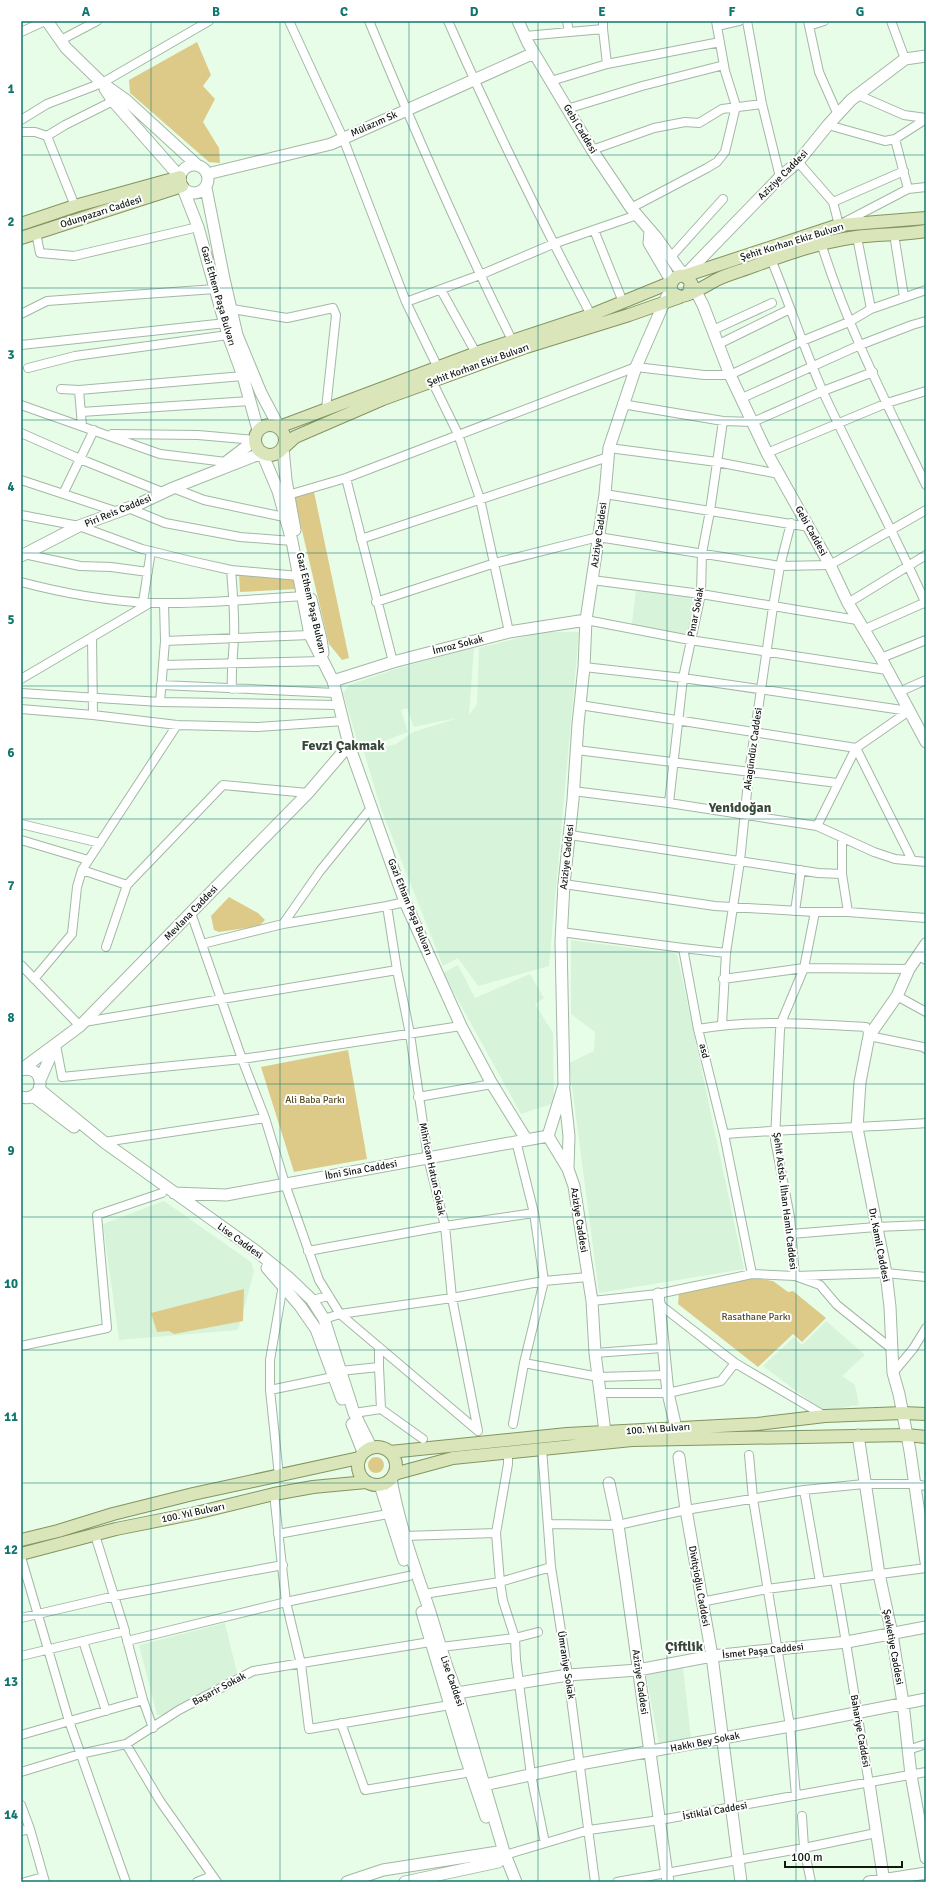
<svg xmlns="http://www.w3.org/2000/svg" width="947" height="1903" viewBox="0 0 947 1903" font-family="Signika,sans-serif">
	<rect width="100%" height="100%" fill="#e7fde8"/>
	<path fill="#d7f3d9" d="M 636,590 L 695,598 L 689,636 L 632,624 Z
		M 543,632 L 579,632 L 549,966 L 478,986 L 458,958 L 443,966 L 380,806 L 364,752 L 396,744 L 413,732 L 461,717 L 414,727 L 407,708 L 401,710 L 408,732 L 360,750 L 343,693 L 349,685 L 396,669 L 474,647 L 469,715 L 477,704 L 479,648 Z
		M 571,940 L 677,954 L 744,1269 L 599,1293 L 569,1063 L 594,1051 L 595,1032 L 571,1014 Z
		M 458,965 L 475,998 L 530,974 L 544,998 L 535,1004 L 553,1033 L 554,1103 L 521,1114 L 443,973 Z
		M 164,1201 L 251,1262 L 254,1271 L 238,1330 L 119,1340 L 103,1224 Z
		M 826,1321 L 865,1355 L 842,1376 L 855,1385 L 859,1405 L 823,1411 L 763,1366 L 794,1337 L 802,1345 Z
		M 225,1623 L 237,1673 L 166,1715 L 157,1715 L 139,1645 Z
		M 683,1668 L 691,1738 L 659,1744 L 646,1674 Z"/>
	<path fill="#ddca89" d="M 197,42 L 211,75 L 203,86 L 215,99 L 203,122 L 219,148 L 220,163 L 209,162 L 130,93 L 129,80 Z
		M 314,492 L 349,658 L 342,660 L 329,644 L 294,497 Z
		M 239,574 L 295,579 L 297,589 L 240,592 Z
		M 229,897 L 258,913 L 265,920 L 259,926 L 219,932 L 214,930 L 211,916 Z
		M 348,1050 L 367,1159 L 294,1172 L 261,1067 Z
		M 755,1278 L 773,1281 L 788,1292 L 793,1291 L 826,1318 L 802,1342 L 793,1334 L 758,1367 L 678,1304 L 679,1293 Z
		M 244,1289 L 243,1321 L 174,1334 L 169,1331 L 157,1332 L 151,1313 Z
		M368 1465a8 8 0 1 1 16 0a8 8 0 1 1-16 0Z"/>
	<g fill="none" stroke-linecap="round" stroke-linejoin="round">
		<g stroke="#a3b8a5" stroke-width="10">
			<path id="street" d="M 289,21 L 343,138 L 406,302 L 438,368
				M 369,21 C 414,129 460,236 512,340
				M 448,21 C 492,121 540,219 591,315
				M 567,21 L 569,32
				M 747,21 L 762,104 L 780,177
				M 808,21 L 819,72 L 838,115
				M 891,21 L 905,59
				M 717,26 L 739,21
				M 809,26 L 824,21
				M 21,32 L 45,21
				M 525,36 L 603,29 L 603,21
				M 61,40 L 97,21
				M 607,64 L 720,42
				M 551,81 L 607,64 L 603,29
				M 858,95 L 904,115 L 926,118
				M 567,109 L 642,86 L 724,65
				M 21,120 L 47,104 L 102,83 L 209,21
				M 828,125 L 885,141 L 895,139 L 926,119
				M 21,132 L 35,132 L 47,136 L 75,206
				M 47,136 L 65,125 L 113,101
				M 895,139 L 908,189
				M 592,150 L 654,128 L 685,122 L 699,123 L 722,109 L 762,104
				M 798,162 L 833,202 L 839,225 L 908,189 L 926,187
				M 833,202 L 904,171
				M 631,208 L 707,168 L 717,162 L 725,152 L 736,106 L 725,71 L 716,21
				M 594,230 L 623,302
				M 36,233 L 40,253 L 74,256 L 198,227
				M 894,234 L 904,297
				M 857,237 L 871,309
				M 821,243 C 847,327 888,406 926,485
				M 670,258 L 723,199
				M 771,259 C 789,303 804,348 823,392 C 856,463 894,532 926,604
				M 441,290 L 476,353
				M 406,302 L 480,275 L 553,244 L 637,215
				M 232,309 L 287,318 L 333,308 L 336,315 L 326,409
				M 21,314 L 47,301 L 215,289
				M 713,330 L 772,303
				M 719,344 L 790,309
				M 21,345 L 226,323
				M 28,368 L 75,356 L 228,335
				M 432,381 L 458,434 L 480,499 L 509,632
				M 61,389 L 79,390
				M 742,398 L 860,345 L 912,325 L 926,321
				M 622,404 L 723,421 L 753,422 L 823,391 L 873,372
				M 21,405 L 160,454 L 226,462
				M 81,412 L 250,401
				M 82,426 L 79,390 L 243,376
				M 21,433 L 80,459 L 162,492
				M 112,434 L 198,435 L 255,440
				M 609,448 L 717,462 L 779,474
				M 767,453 L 887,403 L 926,391
				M 346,478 L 393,662
				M 21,480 L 115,511
				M 173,488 L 204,500 L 284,517
				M 63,494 L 94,430
				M 605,494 L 809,527
				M 288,495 L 346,478 L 636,367 L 704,375 L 730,375 L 802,341 L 849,322 L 871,309 L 926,290
				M 126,507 L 165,523 L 240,537 L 292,541
				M 21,515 L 79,526 L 142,549 L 195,562 L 231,570 L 299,576
				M 361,539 L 608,457
				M 24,554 L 80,566 L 111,567 L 148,572
				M 231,570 C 233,593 235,616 234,639 C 233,656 231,672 232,689
				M 592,580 L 701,594 L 857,620
				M 21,582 C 62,593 109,601 151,603 C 202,604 253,599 304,596
				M 143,602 L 151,551
				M 376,602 L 495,563 L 598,537 L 780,566 L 830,565 L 926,510
				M 848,603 L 926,555
				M 586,620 L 690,640 L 887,670
				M 863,630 L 926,602
				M 92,637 L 93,715
				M 165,641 L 310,635
				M 881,658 L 926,640
				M 163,665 L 324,661
				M 584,667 L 683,678 L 909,711
				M 21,679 L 150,603
				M 161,685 L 335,693
				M 899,692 L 926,680
				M 21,693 L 160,702 L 338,705
				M 160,702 L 165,641 L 164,603
				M 580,705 L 856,748 L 912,860
				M 21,709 L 93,715 L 177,725 L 258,727 L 344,721
				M 577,750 L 837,783
				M 573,791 L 669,803 L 817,826 L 874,852 L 895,859 L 926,862
				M 669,803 L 683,678 L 701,594 L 702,553 L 710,511 L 723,421
				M 21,824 L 100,843
				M 817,826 L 856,748 L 909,711
				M 570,835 L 818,873 L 842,874 L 848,912
				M 842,839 L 842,874
				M 21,840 L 88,860
				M 82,870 L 127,885
				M 564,884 L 715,906 L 815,912 L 848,912 L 926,918
				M 387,906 L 397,970 L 410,1034 L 428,1158 L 445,1226 L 452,1298 L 478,1431
				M 795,911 L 801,870
				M 815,912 L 804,968 L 781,1023 L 780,1030 L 775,1140 L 790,1217 L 795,1276 L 820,1285 L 837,1305 L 892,1349
				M 191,913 L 242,1059 L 265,1118 L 285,1184 L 319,1280 L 340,1314 L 452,1298 L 544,1281 L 588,1277
				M 283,924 L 320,871 L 371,808
				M 561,932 L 683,948 L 698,1029 L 724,1134 L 752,1274
				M 202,944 L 283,924 L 387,906 L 405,902
				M 106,947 L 127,885 L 223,785 L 308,793
				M 683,948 L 726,953
				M 919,956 L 926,960
				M 21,965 L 80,1026
				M 34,979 L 72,934 L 77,887 L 82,870 L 177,725
				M 723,979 L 804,968 L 909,969
				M 897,996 L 926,1012
				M 84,1022 L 397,970
				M 722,1025 L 726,953 L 740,861 L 749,772 L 773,607 L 780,566 L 791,523
				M 698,1029 C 753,1019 811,1024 866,1027 L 869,1036 L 923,1047 L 926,1049
				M 56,1045 L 62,1077 L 242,1059 L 461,1026
				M 418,1097 L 492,1084
				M 724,1134 C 791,1129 859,1128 926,1123
				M 104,1142 L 265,1118
				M 791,1234 L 876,1227 L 926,1225
				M 308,1251 L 445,1226 L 534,1213
				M 312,1300 L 329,1296
				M 592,1301 L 658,1294 L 752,1274 L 795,1276 L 886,1273 L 926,1277
				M 659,1304 L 735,1363 L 825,1416
				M 324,1319 L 340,1314 L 478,1431
				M 21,1346 L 107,1328 L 97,1215 L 162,1193
				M 595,1353 L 662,1348
				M 524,1363 L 599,1377 L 666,1375
				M 379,1367 L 381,1409
				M 340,1371 L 379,1367 L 379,1347
				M 893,1373 L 913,1349 L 926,1328
				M 270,1390 L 333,1377
				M 601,1393 L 668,1393 L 721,1381 L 735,1363
				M 354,1413 L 381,1409 L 423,1439
				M 513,1424 L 524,1363 L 544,1281 L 534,1213 L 516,1141
				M 542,1448 L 551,1567 L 568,1675 L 595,1882
				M 508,1452 L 508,1464 L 496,1533 L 500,1582 L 503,1601 L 515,1638 L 516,1660 L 531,1775 L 545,1843
				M 749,1455 L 753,1499 L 790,1726 L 796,1796
				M 279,1476 L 270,1390 L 270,1360 L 283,1285
				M 804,1490 L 820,1582
				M 274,1494 L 286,1602 L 301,1664 L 309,1729 L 450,1705
				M 548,1524 L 618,1525 L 686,1510 L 804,1490 L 864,1484 L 914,1484 L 926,1486
				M 278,1534 L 388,1514
				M 404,1536 L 496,1533
				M 21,1557 L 69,1721 L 126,1882
				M 835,1580 C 848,1648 857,1716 869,1783
				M 424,1594 L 500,1582 L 551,1567
				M 701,1602 L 767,1589 L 926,1568
				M 21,1618 L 115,1596 L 283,1565
				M 126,1636 L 143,1700 L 153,1728
				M 83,1641 L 106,1711
				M 127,1641 L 286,1602 L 409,1576
				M 21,1656 L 125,1631 L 95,1535
				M 341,1723 L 365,1790 L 472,1772
				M 21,1735 L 143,1700
				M 126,1744 L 160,1801 L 217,1882
				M 908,1750 L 926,1744
				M 21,1772 L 80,1754 L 126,1744 L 179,1710 L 253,1671 L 430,1642 L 441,1647 L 515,1638 L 538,1632
				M 21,1805 L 30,1829 L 45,1882
				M 802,1816 L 804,1848 L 811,1882
				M 21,1831 L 30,1829
				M 505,1855 L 589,1830 L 660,1820 L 926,1772
				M 25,1882 L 43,1877
				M 197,1882 L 212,1876
				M 617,1882 L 804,1848 L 876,1833"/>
		</g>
		<g stroke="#a3b8a5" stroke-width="13">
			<path id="secondary" d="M 47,21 L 66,48 L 102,83 L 126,100 L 197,165
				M 518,21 L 528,43 L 592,150 L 631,208 L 656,237 L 684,276 L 780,177 L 798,162 L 828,125 L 851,100 L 905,59 L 926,56
				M 105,89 L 113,101 L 180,177
				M180 179a14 14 0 1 1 28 0a14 14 0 1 1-28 0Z
				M 207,174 L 331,144 L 534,53
				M 182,186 L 198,227 L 228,335 L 243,376 L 258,430
				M 206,188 L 224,279 L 237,335 L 261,393 L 279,427
				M 650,231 L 649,243 L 672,282
				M 692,284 L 703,305 L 730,375 L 767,453 L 830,565 L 848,603 L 881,658 L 926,742
				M 283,448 L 286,480 L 295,530
				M 225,463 L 255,440
				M 21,556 L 79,526 L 139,504 L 173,488 L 262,453 L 278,491 L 292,541 L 310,635 L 333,681 L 349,745 L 405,902 L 461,1026 L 492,1084 L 526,1139
				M 311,599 L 321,639 L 323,653
				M 333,681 L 393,662 L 509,632 L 586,620
				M 926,944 L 909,969 L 897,996 L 869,1036 L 860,1082 L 857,1128 L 886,1273 L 890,1307 L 893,1373 L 899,1394 L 910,1451 L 926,1562
				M 21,1068 L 22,1069 L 80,1026 L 308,793 L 349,745
				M 21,1070 C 47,1063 46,1103 21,1097
				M 40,1080 L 55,1046
				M 39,1089 L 104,1142 L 256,1251 L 288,1277 L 312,1300 L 324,1319 L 354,1413 L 371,1447
				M 564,1090 L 569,1136 L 568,1168
				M 33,1096 L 74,1127
				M 174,1193 L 226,1195 L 548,1136
				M 267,1268 L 300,1306 L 316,1329 L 342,1399
				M 658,1294 L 668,1393 L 676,1428
				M 352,1424 L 363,1452
				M 605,1432 L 595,1353 L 592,1301 L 574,1186 L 568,1169 L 548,1136 L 564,1085 L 561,941 L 564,884 L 573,800 L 578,724 L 584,667 L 586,620 L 605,494 L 609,448 L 636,367 L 667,296
				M 858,1435 L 879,1574 L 892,1634 L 903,1703 L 911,1775 L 926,1858
				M 679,1457 L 686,1510 L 712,1656 L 741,1882
				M 391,1479 C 399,1524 414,1566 429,1609 C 438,1637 445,1666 457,1693 L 504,1852 L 516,1882
				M 609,1483 L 618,1525 L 626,1580 L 668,1882
				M 380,1485 L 404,1560
				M 422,1612 L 465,1755 L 486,1817
				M 457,1693 L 568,1675 L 638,1670 L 712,1656 L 847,1642 L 926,1627
				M 869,1783 L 884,1882
				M 484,1785 L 580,1764 L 790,1726 L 926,1699
				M 347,1882 L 383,1870 L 498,1852 L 505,1855 L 498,1862 L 405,1882
				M 869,1882 L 926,1873"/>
		</g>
		<g stroke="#849461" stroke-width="14">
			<path id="primary" d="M 21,224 L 75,206 L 180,177
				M 21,238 L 182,186
				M 684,276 L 839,225 L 926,218
				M 689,293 L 691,283 C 680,263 660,290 678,296 C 684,299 709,284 716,280 C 728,274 741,271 754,266 C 787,254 820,242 856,237 C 879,234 903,235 926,231
				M255 440a15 15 0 1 1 30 0a15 15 0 1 1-30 0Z
				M 279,427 L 476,353 L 591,315 L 672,282
				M 283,448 L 295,437 L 383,399 L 526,347 L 629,315 L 680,297
				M358 1466a19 19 0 1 1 38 0a19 19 0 1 1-38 0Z
				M 390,1452 L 567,1434 L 757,1424 L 825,1416 L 903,1413 L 926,1414
				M 394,1474 L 453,1458 L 632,1440 L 907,1435 L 926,1437
				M 21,1540 L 58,1531 L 113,1514 L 193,1494 L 359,1458
				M 21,1554 L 116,1529 L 196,1513 L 274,1494 L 313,1487 L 366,1482"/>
		</g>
		<use href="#street" stroke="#fff" stroke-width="8"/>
		<use href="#secondary" stroke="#fff" stroke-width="11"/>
		<use href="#primary" stroke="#dae6ba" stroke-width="12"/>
	</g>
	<path fill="none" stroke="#0f766e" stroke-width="1" stroke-opacity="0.55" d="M 151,21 L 151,1882M 280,21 L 280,1882M 409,21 L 409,1882M 538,21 L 538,1882M 667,21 L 667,1882M 796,21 L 796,1882M 21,155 L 926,155M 21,288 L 926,288M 21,420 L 926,420M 21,553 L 926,553M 21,686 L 926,686M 21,819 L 926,819M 21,952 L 926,952M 21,1084 L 926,1084M 21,1217 L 926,1217M 21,1350 L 926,1350M 21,1483 L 926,1483M 21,1615 L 926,1615M 21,1748 L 926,1748"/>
	<g text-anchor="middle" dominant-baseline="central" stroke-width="4" stroke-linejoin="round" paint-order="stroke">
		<g font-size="10" fill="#101811" stroke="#fff">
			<text transform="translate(374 124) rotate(-24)">Mülazım Sk</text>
			<text transform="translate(580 129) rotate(59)">Gebi Caddesi</text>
			<text transform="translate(783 175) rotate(-45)">Aziziye Caddesi</text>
			<text transform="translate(101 212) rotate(-18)">Odunpazarı Caddesi</text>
			<text transform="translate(792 242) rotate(-17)">Şehit Korhan Ekiz Bulvarı</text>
			<text transform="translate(218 296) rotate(74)">Gazi Ethem Paşa Bulvarı</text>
			<text transform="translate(478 365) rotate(-20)">Şehit Korhan Ekiz Bulvarı</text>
			<text transform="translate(118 511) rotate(-22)">Piri Reis Caddesi</text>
			<text transform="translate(811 531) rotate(61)">Gebi Caddesi</text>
			<text transform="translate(599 535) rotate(-82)">Aziziye Caddesi</text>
			<text transform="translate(311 603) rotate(77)">Gazi Ethem Paşa Bulvarı</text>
			<text transform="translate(696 612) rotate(-79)">Pınar Sokak</text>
			<text transform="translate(458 645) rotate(-14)">İmroz Sokak</text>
			<text transform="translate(753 749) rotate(-82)">Akagündüz Caddesi</text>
			<text transform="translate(567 857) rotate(-84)">Aziziye Caddesi</text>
			<text transform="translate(410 907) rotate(68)">Gazi Etham Paşa Bulvarı</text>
			<text transform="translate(191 913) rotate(-46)">Mevlana Caddesi</text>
			<text transform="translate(704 1051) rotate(76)">asd</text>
			<text transform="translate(432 1169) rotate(78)">Mihrican Hatun Sokak</text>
			<text transform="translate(361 1170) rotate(-10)">İbni Sina Caddesi</text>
			<text transform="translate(785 1201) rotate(83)">Şehit Astsb. İlhan Hamlı Caddesi</text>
			<text transform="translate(579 1220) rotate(81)">Aziziye Caddesi</text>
			<text transform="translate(240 1241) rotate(36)">Lise Caddesi</text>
			<text transform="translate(879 1245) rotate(79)">Dr. Kamil Caddesi</text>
			<text transform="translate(658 1429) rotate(-4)">100. Yıl Bulvarı</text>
			<text transform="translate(193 1513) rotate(-12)">100. Yıl Bulvarı</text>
			<text transform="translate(699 1586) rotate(80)">Divitçioğlu Caddesi</text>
			<text transform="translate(893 1647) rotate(80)">Şevketiye Caddesi</text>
			<text transform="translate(763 1651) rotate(-6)">İsmet Paşa Caddesi</text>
			<text transform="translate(566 1665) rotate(81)">Ümraniye Sokak</text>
			<text transform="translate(452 1681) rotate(71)">Lise Caddesi</text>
			<text transform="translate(640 1682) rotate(82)">Aziziye Caddesi</text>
			<text transform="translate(219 1689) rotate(-28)">Başarir Sokak</text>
			<text transform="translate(860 1731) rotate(80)">Bahariye Caddesi</text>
			<text transform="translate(705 1742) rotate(-11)">Hakkı Bey Sokak</text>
			<text transform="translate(715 1811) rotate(-10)">İstiklal Caddesi</text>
		</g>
		<g font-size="10" fill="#564b23" stroke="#fff">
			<text x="315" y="1100">Ali Baba Parkı</text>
			<text x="756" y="1317">Rasathane Parkı</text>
		</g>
		<g font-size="14" font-weight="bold" fill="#354737" stroke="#fff">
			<text x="343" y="745">Fevzi Çakmak</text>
			<text x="740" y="807">Yenidoğan</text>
			<text x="684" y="1646">Çiftlik</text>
		</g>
	</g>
	<rect width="947" height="1903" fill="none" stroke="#ffffff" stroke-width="44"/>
	<path d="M785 1861v6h117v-6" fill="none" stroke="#101811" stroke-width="2"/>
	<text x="791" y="1861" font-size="12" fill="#101811" stroke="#ffffff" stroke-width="3" paint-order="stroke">100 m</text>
	<rect x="22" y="22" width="903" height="1859" fill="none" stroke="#0f766e" stroke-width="1.5"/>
	<g font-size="13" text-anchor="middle" font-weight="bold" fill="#0f766e">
		<text x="86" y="16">A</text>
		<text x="216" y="16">B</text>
		<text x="344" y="16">C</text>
		<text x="474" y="16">D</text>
		<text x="602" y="16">E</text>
		<text x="732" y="16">F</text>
		<text x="860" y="16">G</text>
		<text x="11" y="93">1</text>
		<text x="11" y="226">2</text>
		<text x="11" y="359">3</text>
		<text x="11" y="491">4</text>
		<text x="11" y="624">5</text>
		<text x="11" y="757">6</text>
		<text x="11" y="890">7</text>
		<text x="11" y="1022">8</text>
		<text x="11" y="1155">9</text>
		<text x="11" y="1288">10</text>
		<text x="11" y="1421">11</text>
		<text x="11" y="1554">12</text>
		<text x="11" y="1686">13</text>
		<text x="11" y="1819">14</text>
	</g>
</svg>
